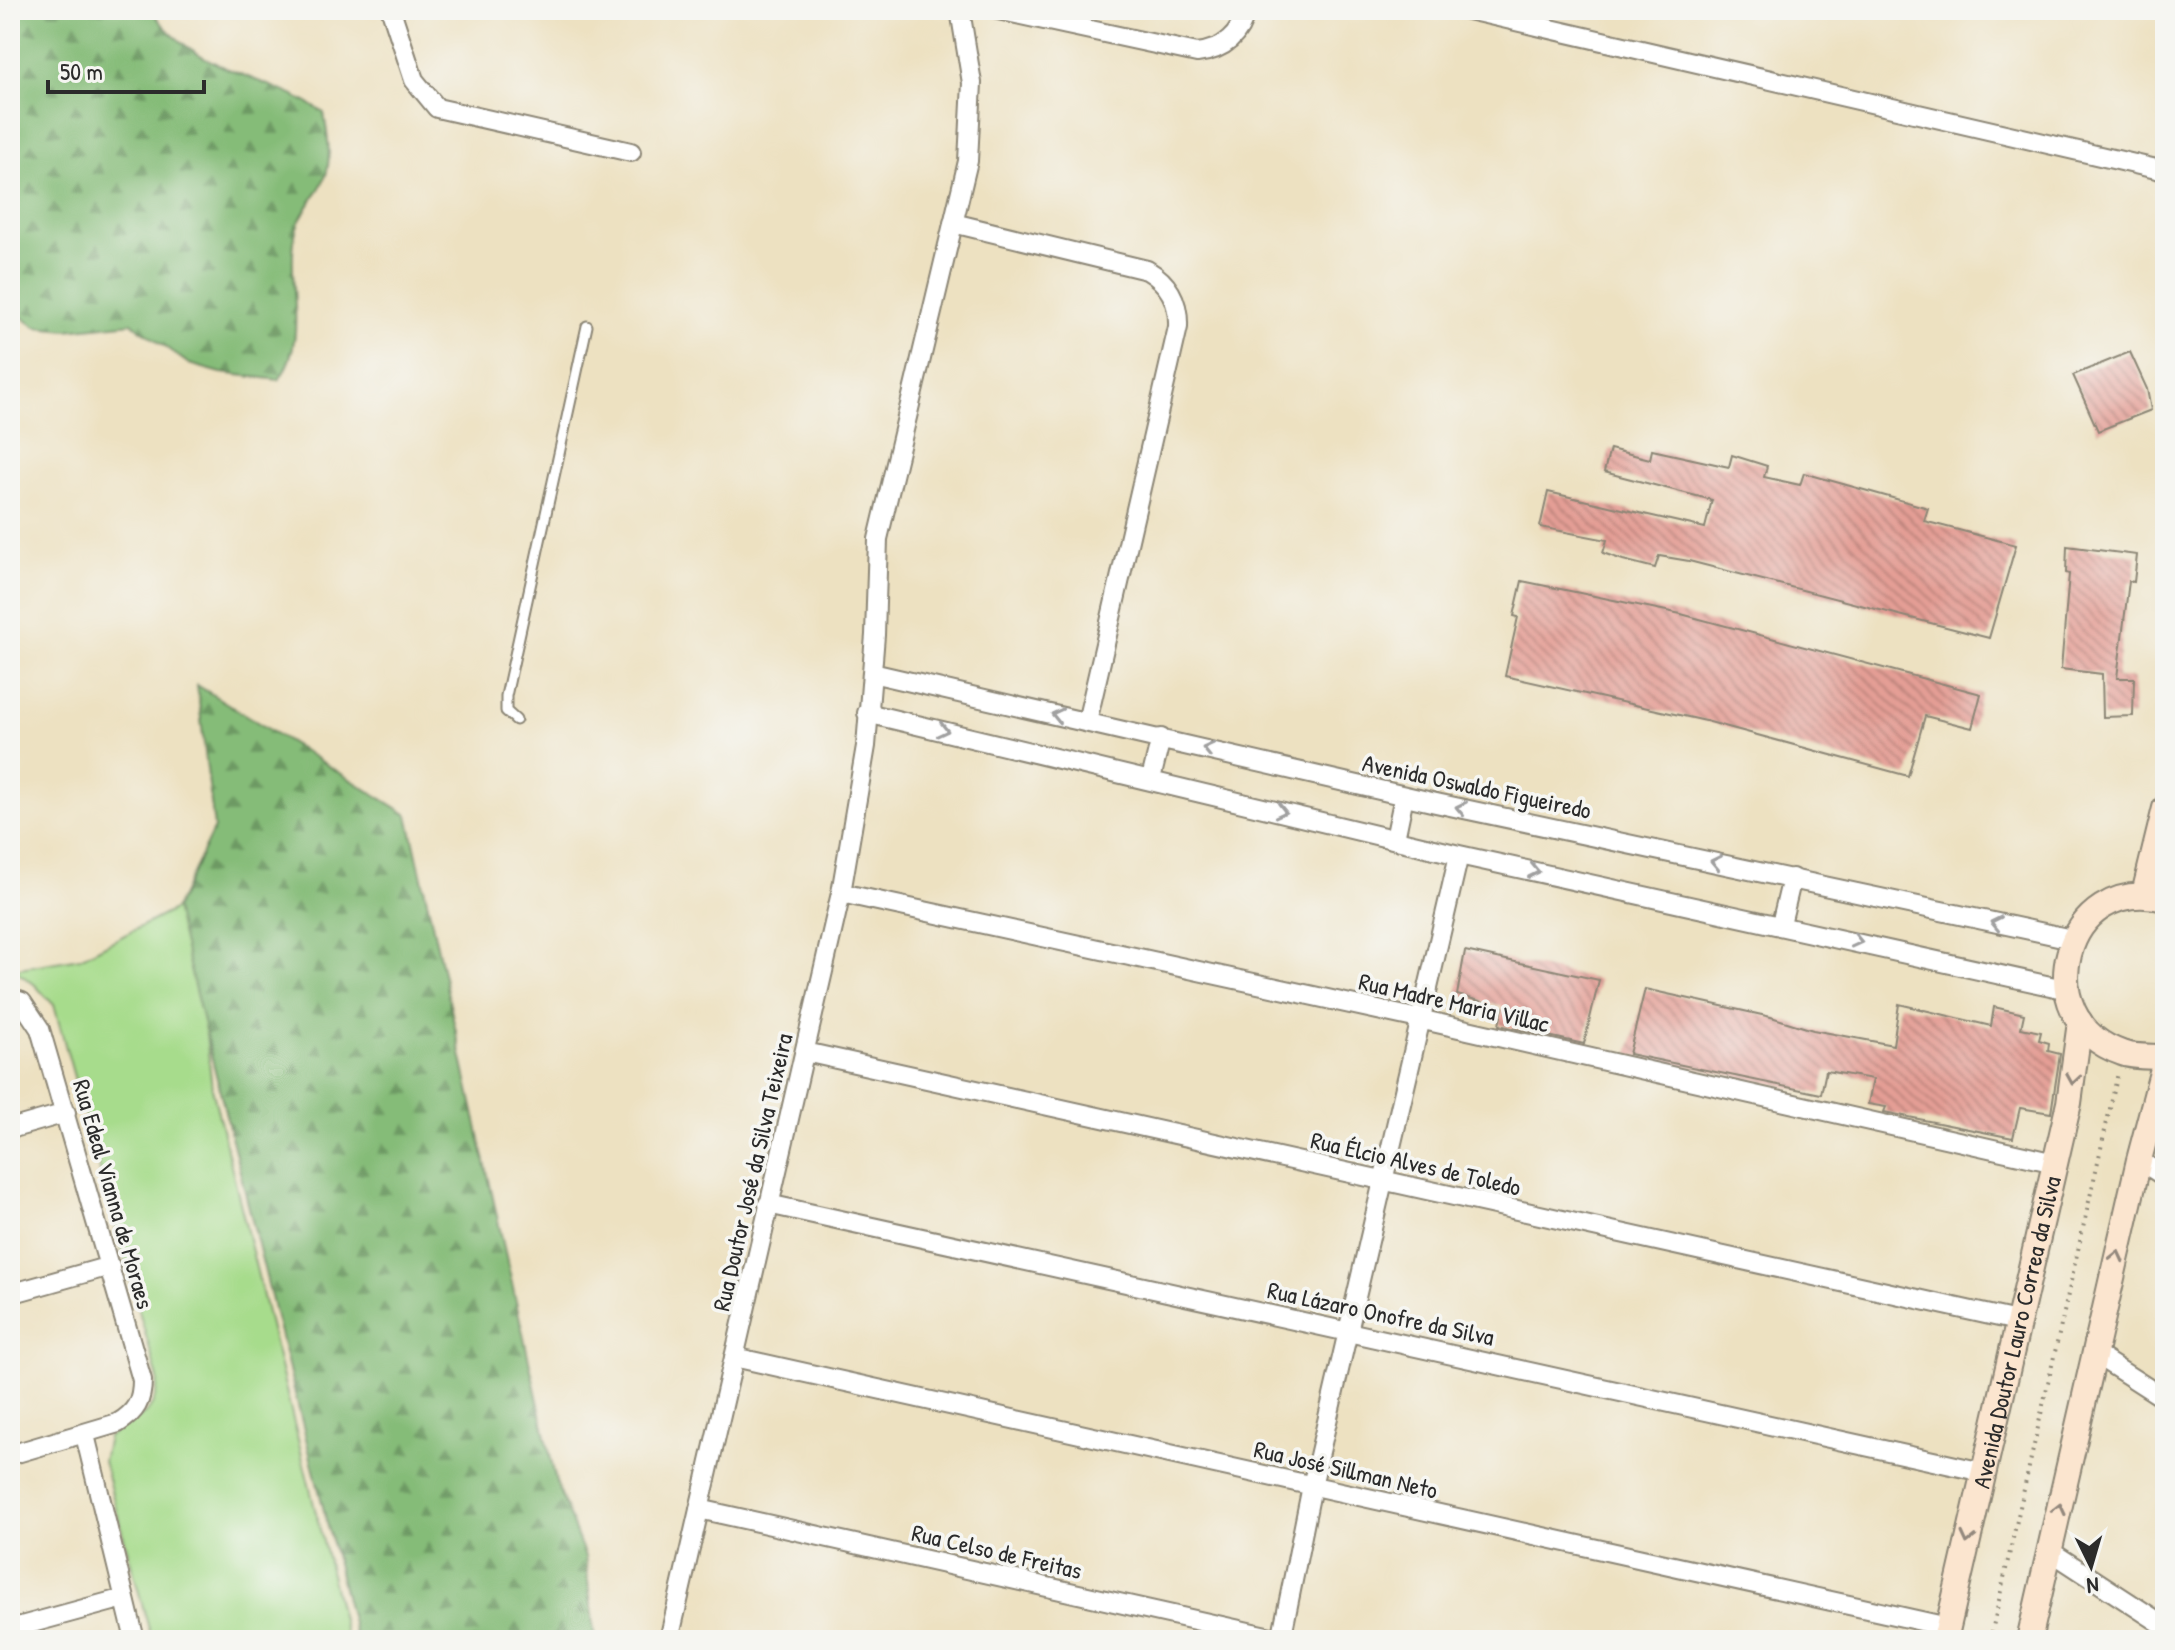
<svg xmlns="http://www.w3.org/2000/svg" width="2175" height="1650" viewBox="0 0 2175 1650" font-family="'Patrick Hand',sans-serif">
	<defs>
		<pattern id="forest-firs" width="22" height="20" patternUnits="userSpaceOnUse" patternTransform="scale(2)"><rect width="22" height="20" fill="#85bc78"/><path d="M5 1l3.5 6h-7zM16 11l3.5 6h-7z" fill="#6d9963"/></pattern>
		<pattern id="building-back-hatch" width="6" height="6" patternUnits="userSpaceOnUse" patternTransform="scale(2)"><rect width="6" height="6" fill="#e49e95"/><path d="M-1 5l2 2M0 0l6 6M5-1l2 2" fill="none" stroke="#b9817a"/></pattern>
	</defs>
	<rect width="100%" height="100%" fill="#f6f6f2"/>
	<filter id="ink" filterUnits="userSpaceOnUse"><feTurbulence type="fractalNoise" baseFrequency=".0125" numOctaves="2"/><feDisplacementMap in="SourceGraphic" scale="16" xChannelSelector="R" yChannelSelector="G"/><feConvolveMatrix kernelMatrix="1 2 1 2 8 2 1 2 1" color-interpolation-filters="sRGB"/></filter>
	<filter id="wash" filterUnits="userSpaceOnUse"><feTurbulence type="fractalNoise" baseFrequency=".006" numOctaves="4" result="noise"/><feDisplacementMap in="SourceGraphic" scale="32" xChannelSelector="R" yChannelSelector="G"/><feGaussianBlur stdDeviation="1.8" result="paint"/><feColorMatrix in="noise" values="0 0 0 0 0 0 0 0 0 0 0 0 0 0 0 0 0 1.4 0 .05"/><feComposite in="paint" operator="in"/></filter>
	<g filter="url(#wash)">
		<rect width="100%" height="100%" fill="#ede1c1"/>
		<path fill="url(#forest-firs)" stroke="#587452" stroke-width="2" d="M 10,10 L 151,10 C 197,75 265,73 324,113 C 327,133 332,155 326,175 C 319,196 299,212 295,235 C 286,285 310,335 279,380 L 221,373 L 189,364 L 132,323 L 67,330 L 36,327 L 10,309 Z
			M 197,685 L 408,815 L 556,1482 L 585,1557 L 595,1640 L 356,1640 L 175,909 L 214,828 Z"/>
		<path fill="#a7dc8c" stroke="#69845c" stroke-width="2" d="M 175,909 L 206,1035 L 212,1088 L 347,1640 L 152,1640 L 103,1461 L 108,1437 C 137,1413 155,1423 158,1379 L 54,1005 L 34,984 L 13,969 L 80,958 Z"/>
		<g id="blocks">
			<path fill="url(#building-back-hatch)" d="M 2130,352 L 2147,389 L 2151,410 L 2098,431 L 2073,375 Z
				M 1610,449 L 1650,459 L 1652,450 L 1729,467 L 1732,455 L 1767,466 L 1764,477 L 1800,485 L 1804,473 L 1928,508 L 1924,521 L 2016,545 L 1989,638 L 1689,561 L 1659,556 L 1655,568 L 1623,560 L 1603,553 L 1607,540 L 1540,527 L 1548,492 L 1705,528 L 1712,500 L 1604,472 Z
				M 2067,546 L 2137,555 L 2134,582 L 2129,581 L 2117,678 L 2134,678 L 2133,716 L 2103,717 L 2102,674 L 2061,669 L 2069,574 L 2066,573 Z
				M 1522,581 L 1681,614 L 1981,694 L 1972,728 L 1925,716 L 1908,776 L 1706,721 L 1505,676 L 1518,617 L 1514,616 Z
				M 1465,951 L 1599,980 L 1584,1044 L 1499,1025 L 1503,1007 L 1457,995 Z
				M 1645,989 L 1771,1017 L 1813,1030 L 1893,1045 L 1899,1004 L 1991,1026 L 1994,1007 L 2024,1014 L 2021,1028 L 2041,1032 L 2039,1040 L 2049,1043 L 2048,1051 L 2060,1054 L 2051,1113 L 2020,1108 L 2013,1138 L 1884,1112 L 1886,1107 L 1868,1104 L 1873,1079 L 1826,1071 L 1821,1094 L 1629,1054 Z"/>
		</g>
	</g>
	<g filter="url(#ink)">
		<use href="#blocks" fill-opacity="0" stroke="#8c8676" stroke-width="2"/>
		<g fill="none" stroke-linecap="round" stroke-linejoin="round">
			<g stroke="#8c8676" stroke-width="13">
				<path id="lane" d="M 516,720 L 506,711 L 506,696 L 587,326"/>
			</g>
			<g stroke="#8c8676" stroke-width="22">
				<path id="street" d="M 391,10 L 414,80 L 437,108 L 631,152
					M 998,10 L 1197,53 C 1224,50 1240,36 1246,10
					M 1468,10 L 2165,171
					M 953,223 L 1147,270 C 1169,283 1179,301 1178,327 L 1087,722
					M 872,673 L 1436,803 L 2072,939
					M 867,713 L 1459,855 L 2064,989
					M 1151,779 L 1161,738
					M 1395,839 L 1404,796
					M 841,893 L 1419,1019 L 2055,1163
					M 1781,924 L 1792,878
					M 10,998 L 22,1002 L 40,1029 L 142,1380 C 142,1401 136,1412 118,1423 L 10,1455
					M 805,1052 L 2017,1321
					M 10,1129 L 66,1113
					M 2139,1160 L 2165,1177
					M 768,1204 L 1983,1472
					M 10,1294 L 110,1266
					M 2095,1354 L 2165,1399
					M 734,1357 L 1948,1627
					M 85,1435 L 135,1640
					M 699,1509 L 1284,1640
					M 2050,1551 L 2165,1626
					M 10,1629 L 124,1598
					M 669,1640 L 841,893 L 866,746 L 875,635 L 878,539 L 968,161 L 972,83 L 960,10
					M 1281,1640 L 1312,1486 L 1459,855"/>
			</g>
			<g stroke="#8c8676" stroke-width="28">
				<g id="secondary">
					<path d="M 2144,894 L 2165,808"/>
					<path d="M 2165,899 C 2064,872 2025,1020 2122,1053 C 2134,1058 2152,1056 2165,1057"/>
					<path id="s1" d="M 1945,1640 L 2069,1103 L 2080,1022"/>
					<path d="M 2029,1640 L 2139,1160 L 2165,1061"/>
				</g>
			</g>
			<path stroke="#8c8676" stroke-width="4" stroke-dasharray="2 6" stroke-linecap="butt" d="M 1990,1640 L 2118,1073"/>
			<use href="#lane" stroke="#fff" stroke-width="9"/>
			<use href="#street" stroke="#fff" stroke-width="18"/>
			<use href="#secondary" stroke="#fbe5cf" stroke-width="24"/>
		</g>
		<defs><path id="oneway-chevron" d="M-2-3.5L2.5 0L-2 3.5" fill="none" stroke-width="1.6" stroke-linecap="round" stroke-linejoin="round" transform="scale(2)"/></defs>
		<g stroke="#a0a0a0">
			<use href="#oneway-chevron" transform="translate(1057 715) rotate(-167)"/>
			<use href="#oneway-chevron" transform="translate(943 730) rotate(13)"/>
			<use href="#oneway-chevron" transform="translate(1208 749) rotate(-167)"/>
			<use href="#oneway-chevron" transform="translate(1461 808) rotate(-168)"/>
			<use href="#oneway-chevron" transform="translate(1281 811) rotate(13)"/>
			<use href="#oneway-chevron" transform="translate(1716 862) rotate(-168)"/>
			<use href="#oneway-chevron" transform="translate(1534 871) rotate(12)"/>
			<use href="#oneway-chevron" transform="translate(1996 923) rotate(-168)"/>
			<use href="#oneway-chevron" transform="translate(1857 941) rotate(13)"/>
		</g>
		<g stroke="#93887d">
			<use href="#oneway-chevron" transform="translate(2073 1079) rotate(99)"/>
			<use href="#oneway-chevron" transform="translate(2117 1256) rotate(-77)"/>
			<use href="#oneway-chevron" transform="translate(2059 1509) rotate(-77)"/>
			<use href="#oneway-chevron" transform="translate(1968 1538) rotate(103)"/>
		</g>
	</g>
	<g text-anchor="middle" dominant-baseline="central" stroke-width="7" stroke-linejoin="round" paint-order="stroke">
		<g font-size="24" fill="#2b2b2b" stroke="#f6f6f2">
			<text transform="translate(1477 786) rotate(12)">Avenida Oswaldo Figueiredo</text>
			<text transform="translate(1454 1002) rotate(13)">Rua Madre Maria Villac</text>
			<text transform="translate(1416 1163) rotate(13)">Rua Élcio Alves de Toledo</text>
			<text transform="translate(752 1172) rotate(-77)">Rua Doutor José da Silva Teixeira</text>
			<text transform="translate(114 1194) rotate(74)">Rua Edeal Vianna de Moraes</text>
			<text transform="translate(1381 1313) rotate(12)">Rua Lázaro Onofre da Silva</text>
			<text stroke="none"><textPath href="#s1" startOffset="316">Avenida Doutor Lauro Correa da Silva</textPath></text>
			<text transform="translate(1346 1469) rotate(13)">Rua José Sillman Neto</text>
			<text transform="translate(997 1551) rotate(13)">Rua Celso de Freitas</text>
		</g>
	</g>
	<rect width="2175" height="1650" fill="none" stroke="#f6f6f2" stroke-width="40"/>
	<g transform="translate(2091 1566) rotate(175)" stroke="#f6f6f2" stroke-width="6" paint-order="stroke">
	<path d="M0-6L14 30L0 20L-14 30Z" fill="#2b2b2b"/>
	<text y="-12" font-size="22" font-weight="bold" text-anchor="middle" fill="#2b2b2b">N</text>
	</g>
	<path d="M48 80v12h156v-12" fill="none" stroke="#2b2b2b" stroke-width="4"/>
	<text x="60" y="80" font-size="24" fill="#2b2b2b" stroke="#f6f6f2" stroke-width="6" paint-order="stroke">50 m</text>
</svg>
